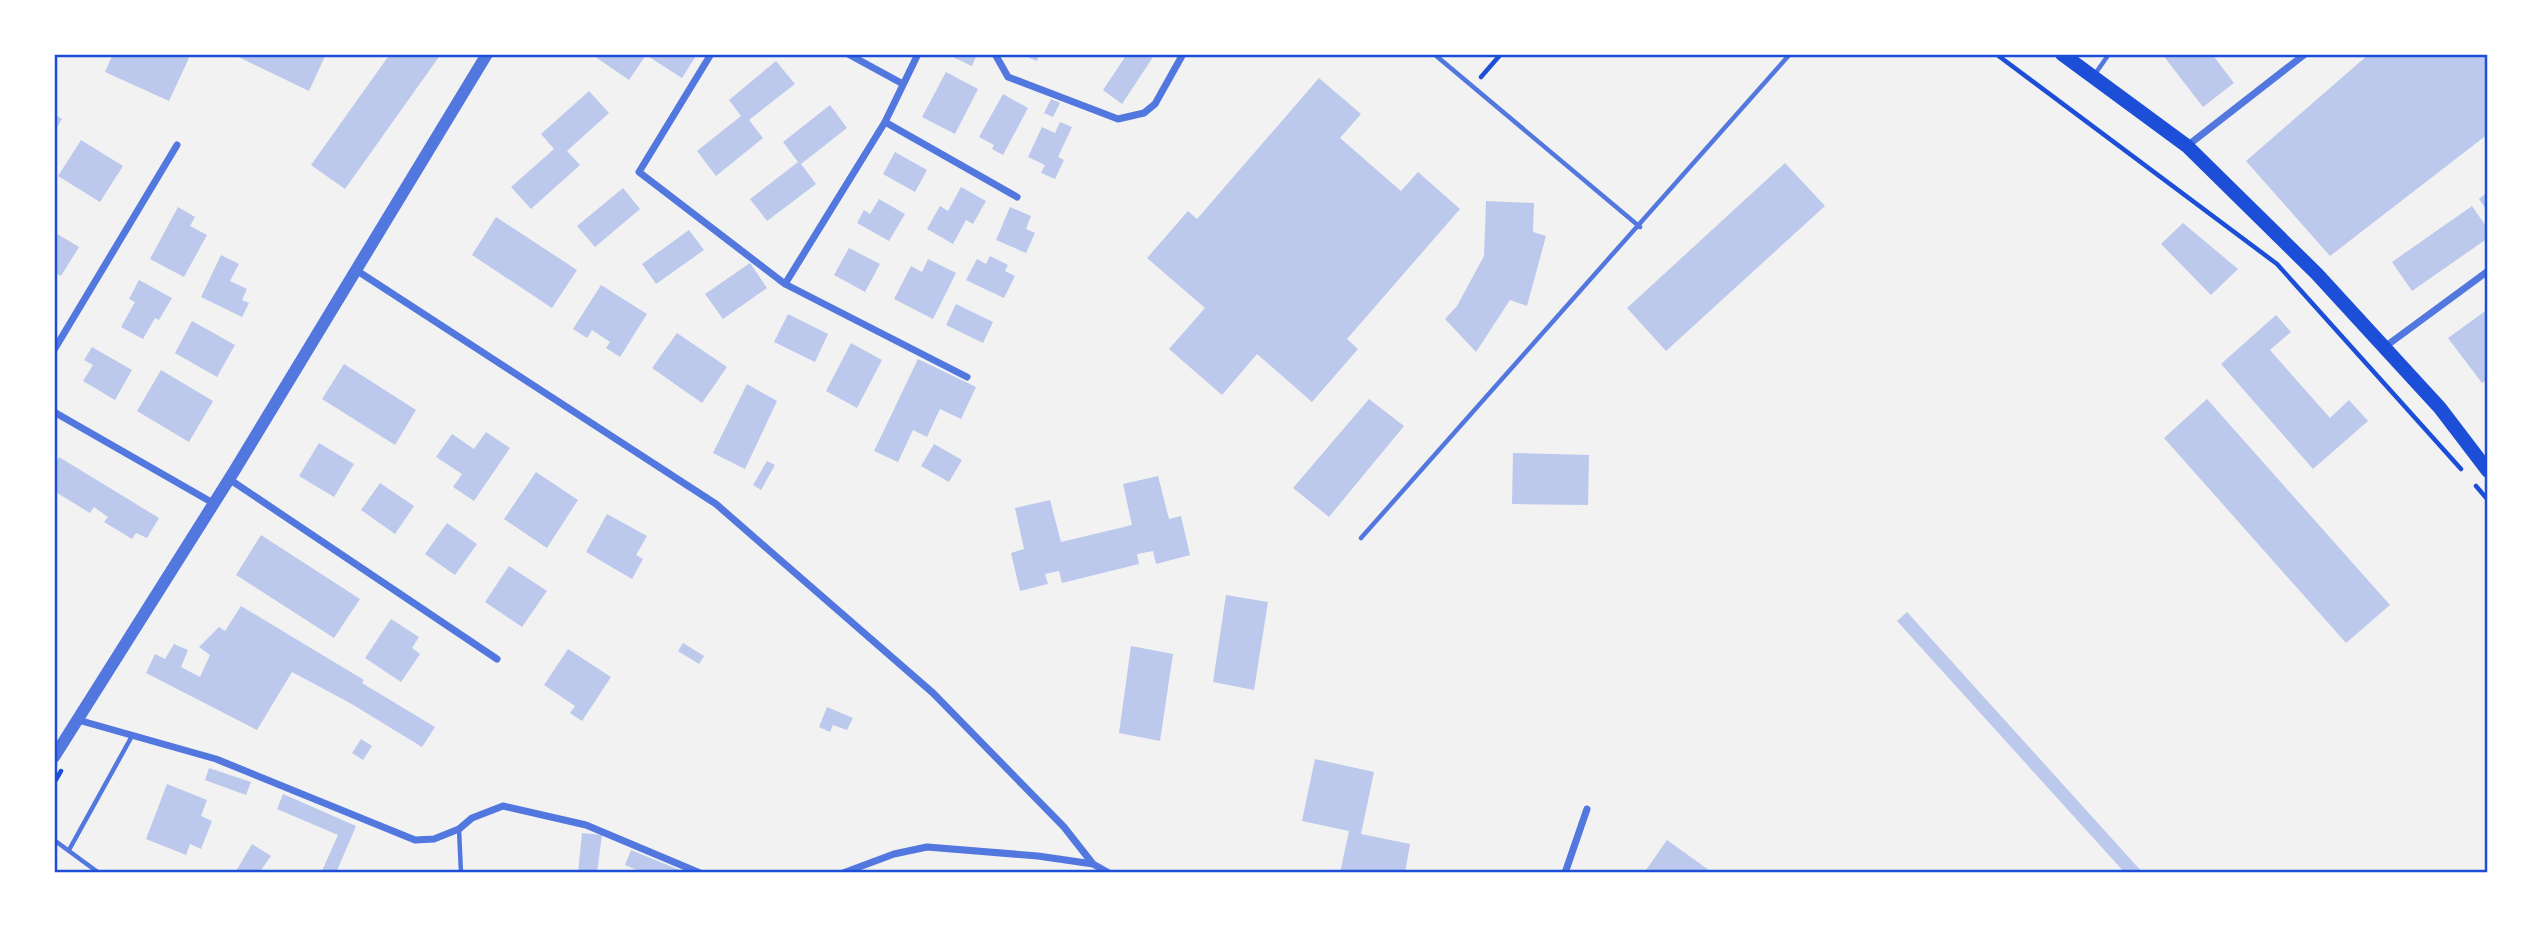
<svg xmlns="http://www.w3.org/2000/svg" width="2542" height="927" viewBox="0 0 2542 927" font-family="Figtree,sans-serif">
	<rect width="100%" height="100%" fill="#f2f2f2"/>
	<path fill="#bdc9ec" d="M 113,54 L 182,54 L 189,58 L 169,101 L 105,72 Z
		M 232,54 L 326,54 L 309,91 Z
		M 390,54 L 441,54 L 345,189 L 311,165 Z
		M 591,54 L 697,54 L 682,78 L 646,55 L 629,80 Z
		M 946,54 L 977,54 L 972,66 Z
		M 1019,54 L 1039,54 L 1037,61 Z
		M 1127,54 L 1155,54 L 1122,104 L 1103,90 Z
		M 2162,54 L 2212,54 L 2234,83 L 2203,107 Z
		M 2369,54 L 2488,54 L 2488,134 L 2330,256 L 2246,161 Z
		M 776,61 L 795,84 L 749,120 L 763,138 L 716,176 L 697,151 L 741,116 L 729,100 Z
		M 946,72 L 978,89 L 955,134 L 922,117 Z
		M 1319,78 L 1361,114 L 1340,138 L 1401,191 L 1418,172 L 1460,209 L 1347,339 L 1358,349 L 1312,402 L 1257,354 L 1222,395 L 1169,349 L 1205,308 L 1147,258 L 1188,211 L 1197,219 Z
		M 589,91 L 609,113 L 567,151 L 580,165 L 531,209 L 511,187 L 554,149 L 541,134 Z
		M 1003,94 L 1028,108 L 1003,155 L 992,149 L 994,145 L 979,137 Z
		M 1051,99 L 1060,103 L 1053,117 L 1044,113 Z
		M 830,105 L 847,128 L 801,164 L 816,184 L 767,221 L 750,199 L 798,162 L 783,142 Z
		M 54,114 L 62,119 L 54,132 Z
		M 1060,122 L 1072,127 L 1058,157 L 1064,160 L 1055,179 L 1041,173 L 1045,165 L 1028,157 L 1042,127 L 1055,133 Z
		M 81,140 L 123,166 L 100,202 L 58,176 Z
		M 895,152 L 927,170 L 915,192 L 883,174 Z
		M 1785,163 L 1825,206 L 1666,351 L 1627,308 Z
		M 961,187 L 986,201 L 973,224 L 966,220 L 953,244 L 927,229 L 940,206 L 948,211 Z
		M 623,188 L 640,209 L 595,247 L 577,226 Z
		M 2485,194 L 2488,197 L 2488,212 L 2479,199 Z
		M 879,199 L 905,214 L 889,241 L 857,223 L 864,210 L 870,214 Z
		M 1486,201 L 1534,203 L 1533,232 L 1546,236 L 1527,306 L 1510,300 L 1476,352 L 1445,319 L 1457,306 L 1484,256 Z
		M 2472,206 L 2488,229 L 2488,238 L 2412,291 L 2392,262 Z
		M 178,207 L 195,217 L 190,226 L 207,235 L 184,277 L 150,259 Z
		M 1010,207 L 1031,216 L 1026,229 L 1035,233 L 1026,253 L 996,240 Z
		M 496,217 L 577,270 L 552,308 L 472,255 Z
		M 2183,223 L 2238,269 L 2211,295 L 2161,244 Z
		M 689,230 L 704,250 L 656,284 L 642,264 Z
		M 54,232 L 79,247 L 61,276 L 54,272 Z
		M 849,248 L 880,264 L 865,292 L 834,275 Z
		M 221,255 L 239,264 L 230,281 L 247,289 L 242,300 L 249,303 L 242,317 L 201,297 Z
		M 990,256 L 1008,265 L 1005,271 L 1015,276 L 1004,298 L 966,280 L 977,259 L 986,264 Z
		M 928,259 L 956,273 L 933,319 L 894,299 L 911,266 L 922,272 Z
		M 750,263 L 767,288 L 723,319 L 705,294 Z
		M 139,280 L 172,298 L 159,320 L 155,318 L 143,339 L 121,327 L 135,302 L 129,299 Z
		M 601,285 L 647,314 L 620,357 L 606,348 L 610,342 L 592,330 L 587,338 L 573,329 Z
		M 956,304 L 993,322 L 983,343 L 946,325 Z
		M 2488,309 L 2488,379 L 2482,383 L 2448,338 Z
		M 788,314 L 828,334 L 815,362 L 774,342 Z
		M 2276,315 L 2291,332 L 2270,350 L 2330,418 L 2349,400 L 2368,421 L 2313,469 L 2221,364 Z
		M 192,321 L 235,345 L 217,377 L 175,353 Z
		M 677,333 L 727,367 L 702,403 L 652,368 Z
		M 851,343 L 882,360 L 857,408 L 826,391 Z
		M 92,347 L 132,370 L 115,400 L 83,381 L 93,365 L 84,360 Z
		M 918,359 L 976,387 L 961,419 L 940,409 L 927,437 L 913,430 L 898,462 L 874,451 Z
		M 344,364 L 416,410 L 395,445 L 322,399 Z
		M 161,370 L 213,401 L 189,442 L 137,411 Z
		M 747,384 L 777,401 L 745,469 L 713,453 Z
		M 1369,399 L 1404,426 L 1329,517 L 1293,488 Z
		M 2207,399 L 2390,605 L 2346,643 L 2164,438 Z
		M 486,432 L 510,448 L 474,501 L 453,487 L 462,474 L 436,457 L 452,434 L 474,449 Z
		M 319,443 L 354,464 L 334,497 L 299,476 Z
		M 934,444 L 962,460 L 949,482 L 921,466 Z
		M 1513,453 L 1589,455 L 1588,505 L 1512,504 Z
		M 59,457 L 159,518 L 147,538 L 136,533 L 132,539 L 104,522 L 108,517 L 94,507 L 90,513 L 54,491 L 54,465 Z
		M 767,461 L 775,465 L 761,490 L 753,485 Z
		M 536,472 L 578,500 L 547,548 L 504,519 Z
		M 1158,476 L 1169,519 L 1181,516 L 1190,555 L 1156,564 L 1153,551 L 1137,554 L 1139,564 L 1062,583 L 1059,571 L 1045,574 L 1048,584 L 1020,591 L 1011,553 L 1024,549 L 1015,508 L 1050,500 L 1061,542 L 1132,525 L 1123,484 Z
		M 380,483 L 414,506 L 395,534 L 361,510 Z
		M 607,514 L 647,536 L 636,555 L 643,559 L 632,579 L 586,552 Z
		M 447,523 L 477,544 L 455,575 L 425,554 Z
		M 261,535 L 360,599 L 334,638 L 236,575 Z
		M 509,566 L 547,591 L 522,627 L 485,602 Z
		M 1226,595 L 1268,602 L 1254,690 L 1213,682 Z
		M 241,606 L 364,680 L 362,683 L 435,727 L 422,747 L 350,703 L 292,672 L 257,730 L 146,673 L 155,654 L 165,659 L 174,644 L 188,650 L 181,667 L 200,677 L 210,655 L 199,647 L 219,627 L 225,631 Z
		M 1907,612 L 2143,873 L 2125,873 L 1897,621 Z
		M 391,619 L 419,637 L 412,648 L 420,654 L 401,682 L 365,658 Z
		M 683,643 L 704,656 L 699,664 L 678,651 Z
		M 1131,646 L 1173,654 L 1160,741 L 1119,733 Z
		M 568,649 L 611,677 L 582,721 L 570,713 L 575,706 L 544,685 Z
		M 827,707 L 853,718 L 847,730 L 833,725 L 830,732 L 819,727 Z
		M 361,739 L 372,746 L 363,760 L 352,753 Z
		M 1315,759 L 1374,772 L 1361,834 L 1410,844 L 1405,873 L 1340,873 L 1349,831 L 1302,821 Z
		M 209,768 L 251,782 L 246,795 L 205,780 Z
		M 167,784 L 207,800 L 201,816 L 212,821 L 201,849 L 190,844 L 186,855 L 146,839 Z
		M 283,794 L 356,826 L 336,873 L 322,871 L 338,835 L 277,809 Z
		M 582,833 L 602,835 L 597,873 L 578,873 Z
		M 1667,840 L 1713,873 L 1644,873 Z
		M 252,844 L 271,856 L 259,873 L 235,873 Z
		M 631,850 L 687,873 L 644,873 L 625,865 Z"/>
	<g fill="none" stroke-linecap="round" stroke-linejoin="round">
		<path stroke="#1d4ed8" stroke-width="4.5" d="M 1996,54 L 2277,264 L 2461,469
			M 1481,77 L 1501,54
			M 2476,486 L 2488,500
			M 54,783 L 61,771"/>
		<path stroke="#5277de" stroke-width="4.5" d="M 1434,54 L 1640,227
			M 2095,74 L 2109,54
			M 1361,538 L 1790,54
			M 459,829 L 461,873
			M 54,840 L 99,873
			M 69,850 L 132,736"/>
		<path stroke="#5277de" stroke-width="7" d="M 711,54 L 639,172 L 785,284
			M 848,54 L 903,84
			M 918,54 L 885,122 L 785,284 L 967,377
			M 995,54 L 1008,77 L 1118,119 L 1144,113 L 1155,104 L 1183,54
			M 885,122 L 1017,197
			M 2187,146 L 2305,54
			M 356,270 L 716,504 L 933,693 L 1064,827 L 1093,864
			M 2386,346 L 2488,271
			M 54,350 L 177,145
			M 54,412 L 213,503
			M 229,479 L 497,659
			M 78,720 L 216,759 L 415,840 L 434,839 L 459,829 L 472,818 L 503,806 L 586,825 L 700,873
			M 843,873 L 894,854 L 927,847 L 1038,856 L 1093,864 L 1109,873
			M 1565,873 L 1587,809"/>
		<path stroke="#5277de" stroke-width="12" d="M 54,757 L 233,473 L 487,54"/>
		<path stroke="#1d4ed8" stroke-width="14" d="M 2062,54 L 2187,146 L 2317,274 L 2440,408 L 2488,471"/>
	</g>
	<rect width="2542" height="927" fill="none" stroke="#ffffff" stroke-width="112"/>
	<rect x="56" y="56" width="2430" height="815" fill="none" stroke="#1d4ed8" stroke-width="2.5"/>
</svg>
